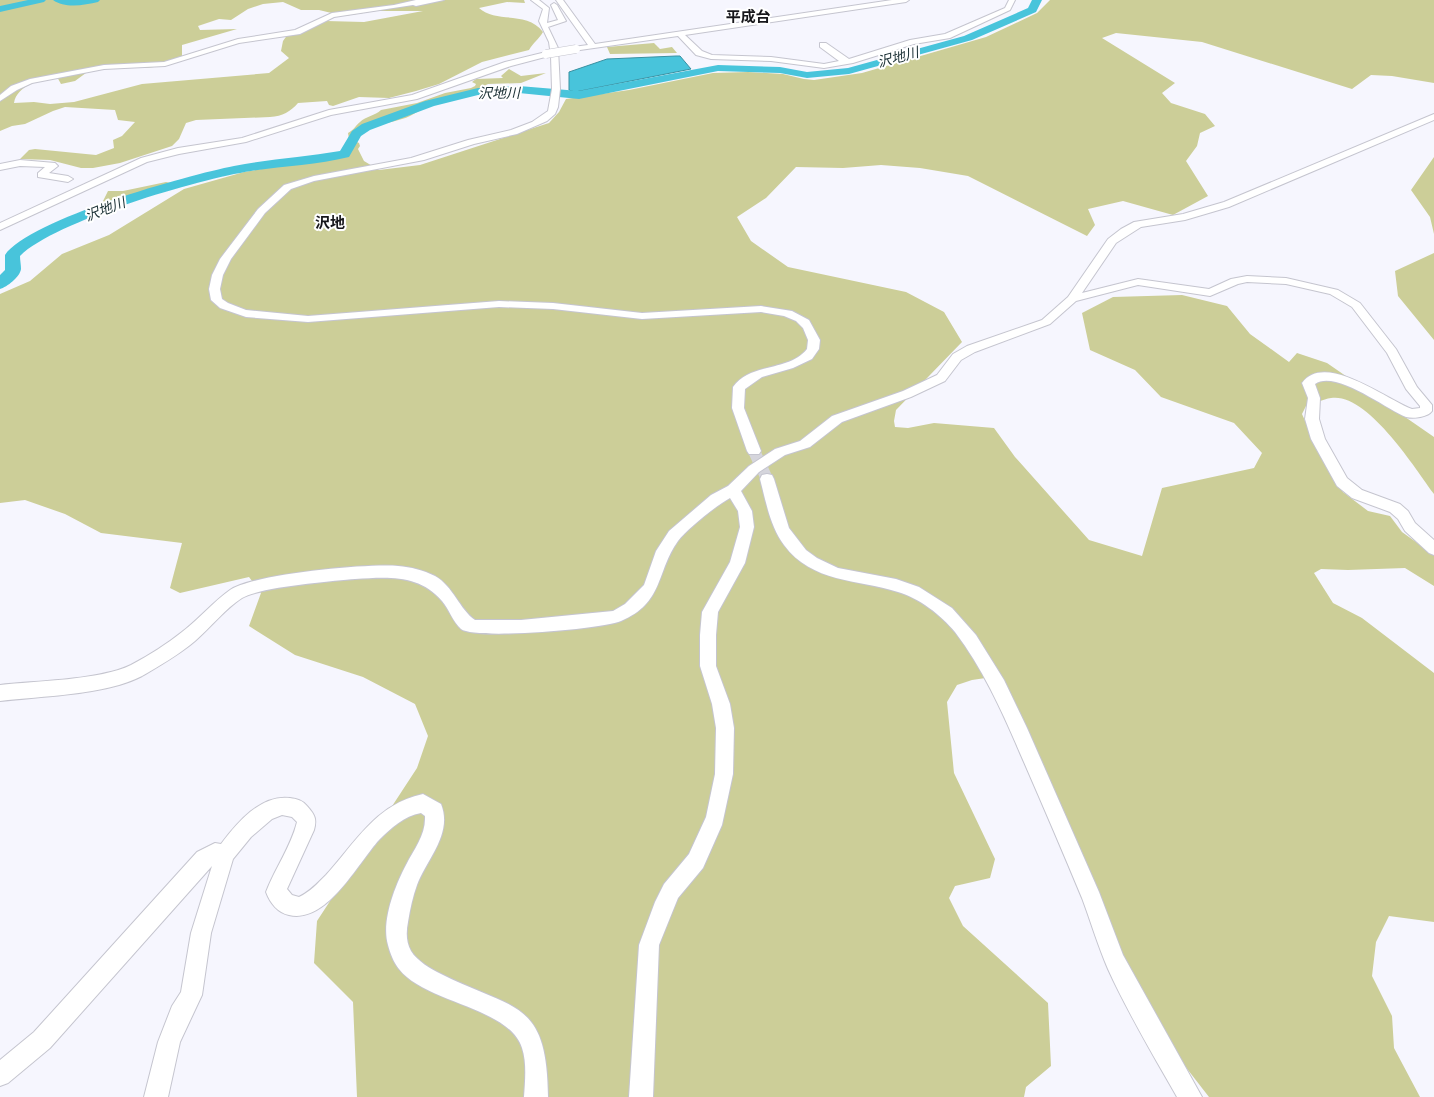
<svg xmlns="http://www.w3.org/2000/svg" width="1434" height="1097" viewBox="0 0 1434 1097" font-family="'Public Sans','Noto Sans JP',sans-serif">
	<rect width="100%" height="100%" fill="#f6f6fe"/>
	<path fill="#ccce98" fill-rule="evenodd" d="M 0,0 L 524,0 L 525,3 L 507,2 L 479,8 C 496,24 527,10 543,32 C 539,39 533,43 529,50 L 482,62 L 439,84 L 416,91 L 389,98 L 359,97 L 333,106 L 329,105 L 327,101 L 298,103 C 290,112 283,116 270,117 L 196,120 L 186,123 L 179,139 L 172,146 L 120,163 L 93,168 L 81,168 L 50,160 L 20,159 L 29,150 L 35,149 L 96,155 L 114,148 L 113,140 L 122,136 L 135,122 L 118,120 L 115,110 L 65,107 L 53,111 L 25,124 L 12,126 L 0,131 ZM 283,2 L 301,10 L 319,10 L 344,16 L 376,11 L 423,11 L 364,22 L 326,21 L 288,34 L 283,41 L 281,51 L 289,58 L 269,73 L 142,84 L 74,102 L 50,104 L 34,102 L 14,103 C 17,85 41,80 56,75 L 61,84 L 75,81 L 90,70 L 113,66 L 144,68 L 164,66 L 182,60 L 182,45 L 237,29 L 200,30 L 198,26 L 219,19 L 231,20 L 248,9 L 263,4 Z
		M 1050,0 L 1434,0 L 1434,83 L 1392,76 L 1371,75 L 1352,89 L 1202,42 L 1116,33 L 1102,38 L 1175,83 L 1162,93 L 1171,103 L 1205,114 L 1215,126 L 1200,133 L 1197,146 L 1186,161 L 1208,196 L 1173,215 L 1123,201 L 1088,209 L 1095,225 L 1087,236 L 968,176 L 920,168 L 881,165 L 843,168 L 796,167 L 766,198 L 737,217 L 751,241 L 788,267 L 906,292 L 944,312 L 962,342 L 896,410 L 894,421 L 895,427 L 908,428 L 934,423 L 994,428 L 1015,457 L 1089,540 L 1142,556 L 1162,488 L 1254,468 L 1262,453 L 1234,423 L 1161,397 L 1135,370 L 1090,350 L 1082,313 L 1113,297 L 1182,295 L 1227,306 L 1250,334 L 1289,362 L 1297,353 L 1327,363 L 1434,437 L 1434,494 C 1415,468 1367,392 1331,398 C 1323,399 1314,404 1306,406 L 1302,414 L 1310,432 L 1343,492 L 1368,511 L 1390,516 L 1402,532 L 1434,555 L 1434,586 L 1405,568 L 1348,570 L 1321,569 L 1314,573 L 1333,603 L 1362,618 L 1434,673 L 1434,922 L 1389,916 L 1376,942 L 1372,976 L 1392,1016 L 1394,1048 L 1420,1097 L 1209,1097 L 1174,1052 L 1120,954 L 1016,736 L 1005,682 L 999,676 L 972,680 L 957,685 L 947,702 L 954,773 L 995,859 L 990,878 L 955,886 L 949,898 L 963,926 L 1048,1003 L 1051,1066 L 1026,1087 L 1024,1097 L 357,1097 L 353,1002 L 314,963 L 317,921 L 417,768 L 428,736 L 415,704 L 363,677 L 295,655 L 249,626 L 261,593 L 249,577 L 180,593 L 170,588 L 182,543 L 101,533 L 65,514 L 25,500 L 0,503 L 0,294 L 30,281 L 62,254 L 109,235 L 184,189 L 244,172 L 341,156 L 350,153 L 355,141 L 359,143 L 360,146 L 358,149 L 364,161 L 379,170 L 420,165 L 549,123 L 559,112 L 566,99 L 629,90 L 713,73 L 748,72 L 783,74 L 804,79 L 814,80 L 862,73 L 986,37 L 1037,13 Z
		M 654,43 L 660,49 L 672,47 L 677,53 L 610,54 L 607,47 Z
		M 509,69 L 521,76 L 546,73 L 521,83 L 488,84 L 486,85 L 486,89 C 457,92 434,102 410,116 C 400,121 387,122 376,126 C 367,130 359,137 349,139 L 348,133 C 354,130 355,126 360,122 C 366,116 375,116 381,110 L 417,103 L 445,93 L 471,88 L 475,86 L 476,84 L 472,82 L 476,79 L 503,78 L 501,76 Z
		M 1434,157 L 1434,234 L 1430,217 L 1411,190 Z
		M 166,182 L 171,183 L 114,203 L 104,203 L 103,201 L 108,191 L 123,191 Z
		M 1434,253 L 1434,340 L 1398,296 L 1395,271 Z"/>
	<path fill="#48c4db" stroke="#3990a1" d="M 676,56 L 680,56 L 691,69 L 575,92 L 569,90 L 569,72 L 607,59 Z"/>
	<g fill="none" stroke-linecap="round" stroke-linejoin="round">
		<path fill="#48c4db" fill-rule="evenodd" d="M 28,0 L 46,0 L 44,2 L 0,12 L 0,6 Z
			M 53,0 L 100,0 L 98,2 C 85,5 65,9 53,0 Z
			M 1032,0 L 1042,0 L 1036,12 L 972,40 L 849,74 L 807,78 L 780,73 L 718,71 L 579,99 L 519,93 L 478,95 L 434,106 L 370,130 L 361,136 L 349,157 C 317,165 283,166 251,171 C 199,179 55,221 20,256 C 20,260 21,265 21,269 C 20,277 7,287 0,289 L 0,275 L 5,270 L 5,255 C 30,219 188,175 234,166 C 269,159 305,157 340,151 L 352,131 L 362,124 L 425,101 L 478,88 L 519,86 L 579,91 L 718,65 L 780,67 L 807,72 L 848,68 L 964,36 L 1028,8 Z"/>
		<path stroke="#d5d5dc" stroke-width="12" stroke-dasharray="12 6" stroke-linecap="butt" d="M 754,451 L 767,479"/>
		<g stroke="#c5c5cf" stroke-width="2">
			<path id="minor" d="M 416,0 L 444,0 L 416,6 L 413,5 L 334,17 L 300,34 L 239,43 L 165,66 L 104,69 L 32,83 L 17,90 L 0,101 L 0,95 L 11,86 L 30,79 L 104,65 L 164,62 L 238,39 L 295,30 L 332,13 L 394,5 Z
				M 531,0 L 539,0 L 549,8 L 547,23 L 558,20 L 551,5 L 554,3 L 557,5 L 566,21 L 548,27 L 558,48 L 560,89 L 558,107 L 555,114 L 547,121 L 517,134 L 474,144 L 424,160 L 314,181 L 291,189 L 265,213 L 231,259 L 223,275 L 220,289 L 222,299 L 228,303 L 246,310 L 308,316 L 499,301 L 553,303 L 642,313 L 761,306 L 792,311 L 809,320 L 820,340 L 819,349 L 812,359 L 793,368 L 762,377 L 745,389 L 744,408 L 761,451 L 759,454 L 749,454 L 747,451 L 732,408 L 733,387 C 751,362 789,372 807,349 L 808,340 L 803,328 L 796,321 L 784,316 L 761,312 L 642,319 L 553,309 L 499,307 L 308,322 L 246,317 L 220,308 L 211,300 L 209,289 L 212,275 L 220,259 L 258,209 L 284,185 L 314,176 L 411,158 L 468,140 L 511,130 L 532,122 L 548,111 L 552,89 L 551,56 L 549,42 L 539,21 L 543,9 Z
				M 556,0 L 563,0 L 595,44 L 892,0 L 909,0 L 906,2 L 685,35 L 702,51 L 712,55 L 771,57 L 824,64 L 839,61 L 820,47 L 820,43 L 826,43 L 849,59 L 910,40 L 945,34 L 1005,8 L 1009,0 L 1015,0 L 1010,10 L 950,38 L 914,44 L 853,63 L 824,68 L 771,61 L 711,59 L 696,55 L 678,36 L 573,51 L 573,47 L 588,45 Z
				M 546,52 L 549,52 L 549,56 L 511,66 L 417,99 L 331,115 L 246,142 L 179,154 L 147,162 L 0,230 L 0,223 L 141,158 L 178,148 L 242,138 L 329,110 L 412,95 L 505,62 Z
				M 1434,114 L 1434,120 L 1229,207 L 1185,220 L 1141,227 L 1116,243 L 1082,293 L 1138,279 L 1209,289 L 1231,279 L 1247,276 L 1286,278 L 1338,290 L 1360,303 L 1396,349 L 1417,387 L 1432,405 L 1432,411 C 1428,417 1414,419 1406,417 C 1386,409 1335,369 1315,384 L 1320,398 L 1319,419 L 1325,439 L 1347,478 L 1362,490 L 1400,504 L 1408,511 L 1415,523 L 1434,540 L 1434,555 L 1429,553 L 1405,531 L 1398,519 L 1390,512 L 1352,498 L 1337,486 L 1311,439 L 1305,419 L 1308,398 L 1302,383 C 1325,351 1387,400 1412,409 L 1420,408 L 1420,406 L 1406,389 L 1387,353 L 1352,307 L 1330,294 L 1286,284 L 1247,282 L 1238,284 L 1210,296 L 1138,285 L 1076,301 L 1050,324 L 975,352 L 961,360 L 945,381 L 911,397 L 842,422 L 810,447 L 785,455 L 759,472 L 741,491 L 752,511 L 754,527 L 745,563 L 718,612 L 716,635 L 716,666 L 730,704 L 734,728 L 733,774 L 722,825 L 703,868 L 678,898 L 659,945 L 653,1097 L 629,1097 L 639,945 L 655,902 L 664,884 L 689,854 L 706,817 L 715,774 L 716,728 L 712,704 L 700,666 L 700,635 L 702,612 L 730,562 L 740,527 L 738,511 L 730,498 C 717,505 687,529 678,541 C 656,572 664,603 621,621 C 603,629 475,640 461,629 C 453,622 449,609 442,601 C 419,574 388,577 355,579 C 332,581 260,587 242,598 C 226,608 210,628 195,641 C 180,654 159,666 142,676 C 106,695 41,696 0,701 L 0,685 C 35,681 101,680 131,665 C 148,656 167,644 182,632 C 199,619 213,602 230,590 C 253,574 369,563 398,566 C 411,567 423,570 435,576 C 453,586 460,610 475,620 L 521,620 L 613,611 L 625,604 L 644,585 L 656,551 L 669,531 L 711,495 L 728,486 L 749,466 L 775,449 L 800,441 L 832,416 L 903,391 L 937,375 L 953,354 L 967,346 L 1042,320 L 1068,297 L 1108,239 L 1121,229 L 1134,222 L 1183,214 L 1224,202 Z
				M 20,160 L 55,163 L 58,166 L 49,173 L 68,176 L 73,179 L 68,182 L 38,177 L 38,173 L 45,167 L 20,166 L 0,170 L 0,164 Z
				M 767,474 L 772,475 L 774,479 L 789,528 L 806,550 L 817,558 L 838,568 L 896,579 L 919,587 L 952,608 L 976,635 L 1004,680 L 1027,728 L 1099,892 L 1123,955 L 1202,1097 L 1177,1097 C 1153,1055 1128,1013 1108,969 C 1098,946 1091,922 1082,898 C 1062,850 1041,801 1020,753 C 1002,711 983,669 955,632 C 941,615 919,598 898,592 C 857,579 812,583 784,545 C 770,526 766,502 760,479 L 762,475 Z
				M 423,794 L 441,804 C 453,834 427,859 417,885 C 413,896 410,909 408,922 C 406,932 406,942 411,951 C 417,961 431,969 441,974 C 515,1011 547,999 548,1097 L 524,1097 C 525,1081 527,1063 522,1048 C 509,1007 425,1003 399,969 C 394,963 390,953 388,945 C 381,921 395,886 406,865 C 414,849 426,835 425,816 L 421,813 C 404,816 391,828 379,840 C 358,863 327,924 289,915 C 278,913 270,903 266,892 C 275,868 291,847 297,822 L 292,817 L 282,815 L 272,819 L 251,837 L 233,859 L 211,933 L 202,995 L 180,1042 L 168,1097 L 144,1097 L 158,1042 L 172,1006 L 181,992 L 191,933 L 212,866 L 50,1048 L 8,1083 L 0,1086 L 0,1060 L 34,1032 L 197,852 L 215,843 L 221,844 C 237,823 261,794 290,798 C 297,799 302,800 307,806 C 315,815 317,819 314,830 L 287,889 L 292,895 L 299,897 C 310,892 318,883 326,875 C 356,842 376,804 423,794 Z"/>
		</g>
		<use href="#minor" fill="#fff" fill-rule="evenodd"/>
		<g stroke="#c5c5cf" stroke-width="9" stroke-linecap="butt">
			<path id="minor-bridge" d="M 546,54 L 576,49"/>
		</g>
		<use href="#minor-bridge" stroke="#fff" stroke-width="8"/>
	</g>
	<g text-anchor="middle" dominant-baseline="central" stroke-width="4" stroke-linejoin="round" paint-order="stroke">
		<g font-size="14" font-style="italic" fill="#1a2f34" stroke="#fff">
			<text transform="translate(898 57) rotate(-15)">沢地川</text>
			<text transform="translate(499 93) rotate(-1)">沢地川</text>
			<text transform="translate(105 209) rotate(-21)">沢地川</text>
		</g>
		<g font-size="15" font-weight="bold" fill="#17171b" stroke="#fff">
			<text x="748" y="16">平成台</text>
			<text x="330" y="222">沢地</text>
		</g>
	</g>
</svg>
